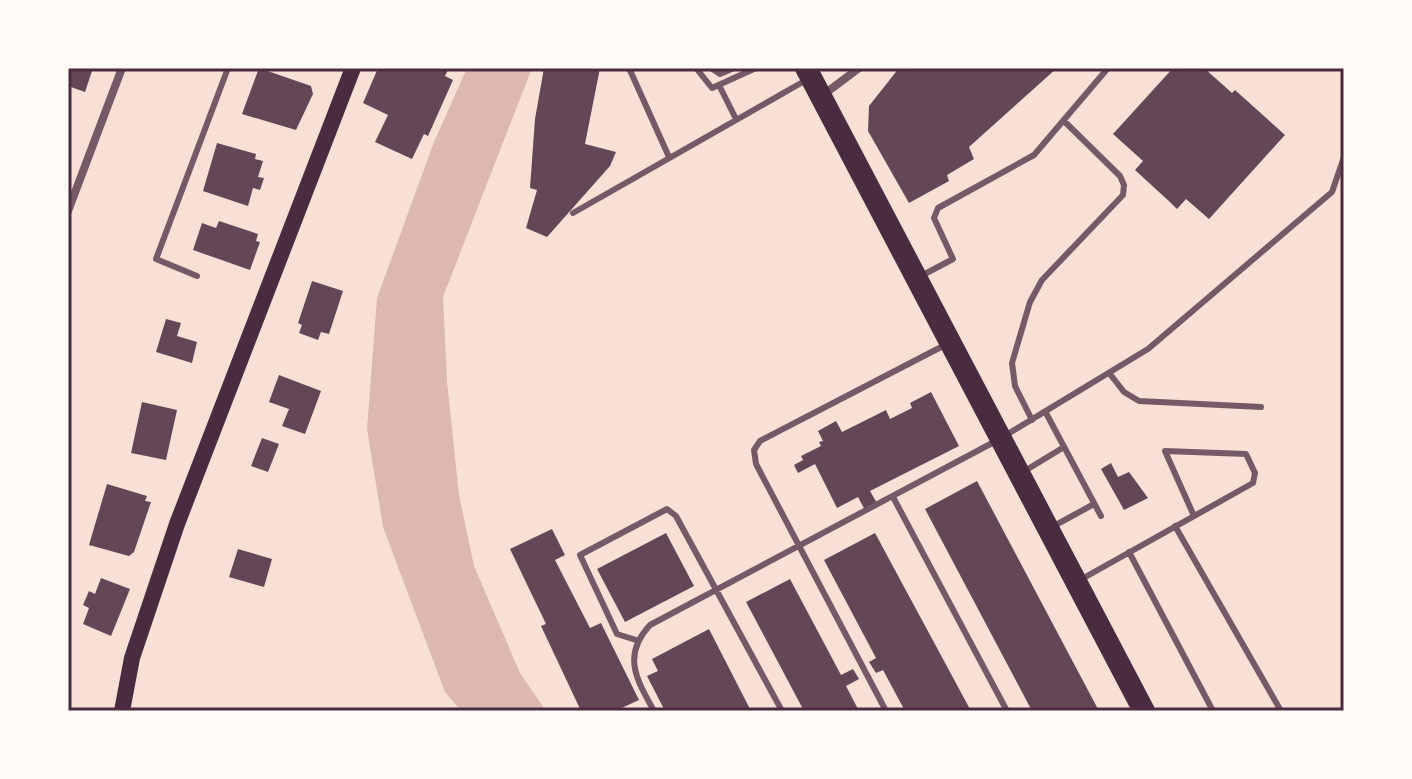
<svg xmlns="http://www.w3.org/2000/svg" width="1412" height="779" viewBox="0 0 1412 779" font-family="'Source Sans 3',sans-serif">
	<rect width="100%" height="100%" fill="#f7e1d7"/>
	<path fill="#dcb8b0" d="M 467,68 L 532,68 L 443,297 L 447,381 L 459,495 L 474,566 L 520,673 L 546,711 L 461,711 L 445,692 L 383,527 L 367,429 L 377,298 L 434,142 Z"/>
	<path fill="#644757" d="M 68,68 L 93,68 L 85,92 L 68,86 Z
		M 259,68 L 311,86 L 313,94 L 296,130 L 242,114 Z
		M 378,68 L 449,68 L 445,76 L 453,80 L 428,136 L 424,134 L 412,159 L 375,142 L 388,115 L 363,103 Z
		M 544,68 L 600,68 L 585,144 L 616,152 L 610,166 L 547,237 L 526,228 L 537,190 L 530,188 L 535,119 Z
		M 899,68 L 1057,68 L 969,147 L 974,159 L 947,175 L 949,181 L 909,203 L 868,131 L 869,106 Z
		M 1173,68 L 1204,68 L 1232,93 L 1235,90 L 1285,135 L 1209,219 L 1186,199 L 1177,209 L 1171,203 L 1135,170 L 1143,161 L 1113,134 Z
		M 217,143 L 256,154 L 255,159 L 263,161 L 258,177 L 264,178 L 260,190 L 253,188 L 248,206 L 203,191 Z
		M 219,221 L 258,234 L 256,241 L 260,242 L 250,270 L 193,250 L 202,223 L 216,228 Z
		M 312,281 L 343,291 L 329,334 L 321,332 L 318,340 L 299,333 L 302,325 L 298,323 Z
		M 166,319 L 181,323 L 177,336 L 197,342 L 192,363 L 156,352 Z
		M 279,375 L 321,391 L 305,434 L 282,426 L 289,409 L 269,402 Z
		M 931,392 L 959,446 L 870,491 L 878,505 L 866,512 L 858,497 L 837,508 L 815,464 L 798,473 L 794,465 L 803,460 L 801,456 L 821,446 L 819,442 L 823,441 L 818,431 L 836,421 L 842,432 L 886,410 L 890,419 L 912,408 L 910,403 Z
		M 142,402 L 177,410 L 166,460 L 131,453 Z
		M 262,438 L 279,444 L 268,472 L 251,466 Z
		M 1111,463 L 1118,477 L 1129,472 L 1148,498 L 1124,510 L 1101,469 Z
		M 977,481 L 1099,711 L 1032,711 L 925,509 Z
		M 107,484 L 147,496 L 145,501 L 151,502 L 134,552 L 129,556 L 89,545 Z
		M 552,529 L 565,555 L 555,560 L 590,628 L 601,623 L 639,700 L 615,711 L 581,711 L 541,626 L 546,624 L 510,549 Z
		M 666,533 L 694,586 L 625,622 L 597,569 Z
		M 875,533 L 971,711 L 905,711 L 883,670 L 876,673 L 869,662 L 876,658 L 824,560 Z
		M 238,549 L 272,559 L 264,587 L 229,577 Z
		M 101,578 L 130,589 L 111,636 L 83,624 L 89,608 L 83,605 L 89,591 L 95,594 Z
		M 790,579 L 841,675 L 853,669 L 859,679 L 846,686 L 859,711 L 804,711 L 746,602 Z
		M 709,629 L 751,711 L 665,711 L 647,676 L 658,671 L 652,659 Z"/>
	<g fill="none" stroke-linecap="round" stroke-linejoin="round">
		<path stroke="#755966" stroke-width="6" d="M 629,68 L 669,157
			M 696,68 L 712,88 L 756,68
			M 711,68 L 720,74 L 734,68
			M 720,87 L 735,117
			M 573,213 L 808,79
			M 197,276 L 156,259 L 228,68
			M 921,276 L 953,259 L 934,218 L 938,208 L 1034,155 L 1108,68
			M 1110,374 L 1124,392 L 1139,401 L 1261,407
			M 1046,413 L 1101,516
			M 1032,420 L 1015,386 L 1012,363 L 1030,302 L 1042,280 L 1123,195 L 1124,185 L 1120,176 L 1064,121
			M 1006,435 L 1148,349 L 1332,192 L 1344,157
			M 1023,472 L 1064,447
			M 893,497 L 1007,711
			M 1175,526 L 1281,711
			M 1052,527 L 1094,504
			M 1129,552 L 1213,711
			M 1080,580 L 1253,483 L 1255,473 L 1246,454 L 1165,451 L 1194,516
			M 636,640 L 617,634 L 580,555 L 667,509 L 676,516 L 782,711
			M 654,711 C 636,679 622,655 650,625 L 996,441
			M 886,711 L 756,464 L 754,450 L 760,441 L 945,345"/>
		<path stroke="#755966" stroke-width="8" d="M 823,95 L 859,68
			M 68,211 L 122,68"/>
		<path stroke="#4a2c40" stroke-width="16" d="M 122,711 L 132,658 L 177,524 L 353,68"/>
		<path stroke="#4a2c40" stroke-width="22" d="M 806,68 L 1144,711"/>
	</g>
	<rect width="1412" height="779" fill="none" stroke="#fffaf5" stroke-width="140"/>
	<rect x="70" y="70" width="1272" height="639" fill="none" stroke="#4a2c40" stroke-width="3"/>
</svg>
